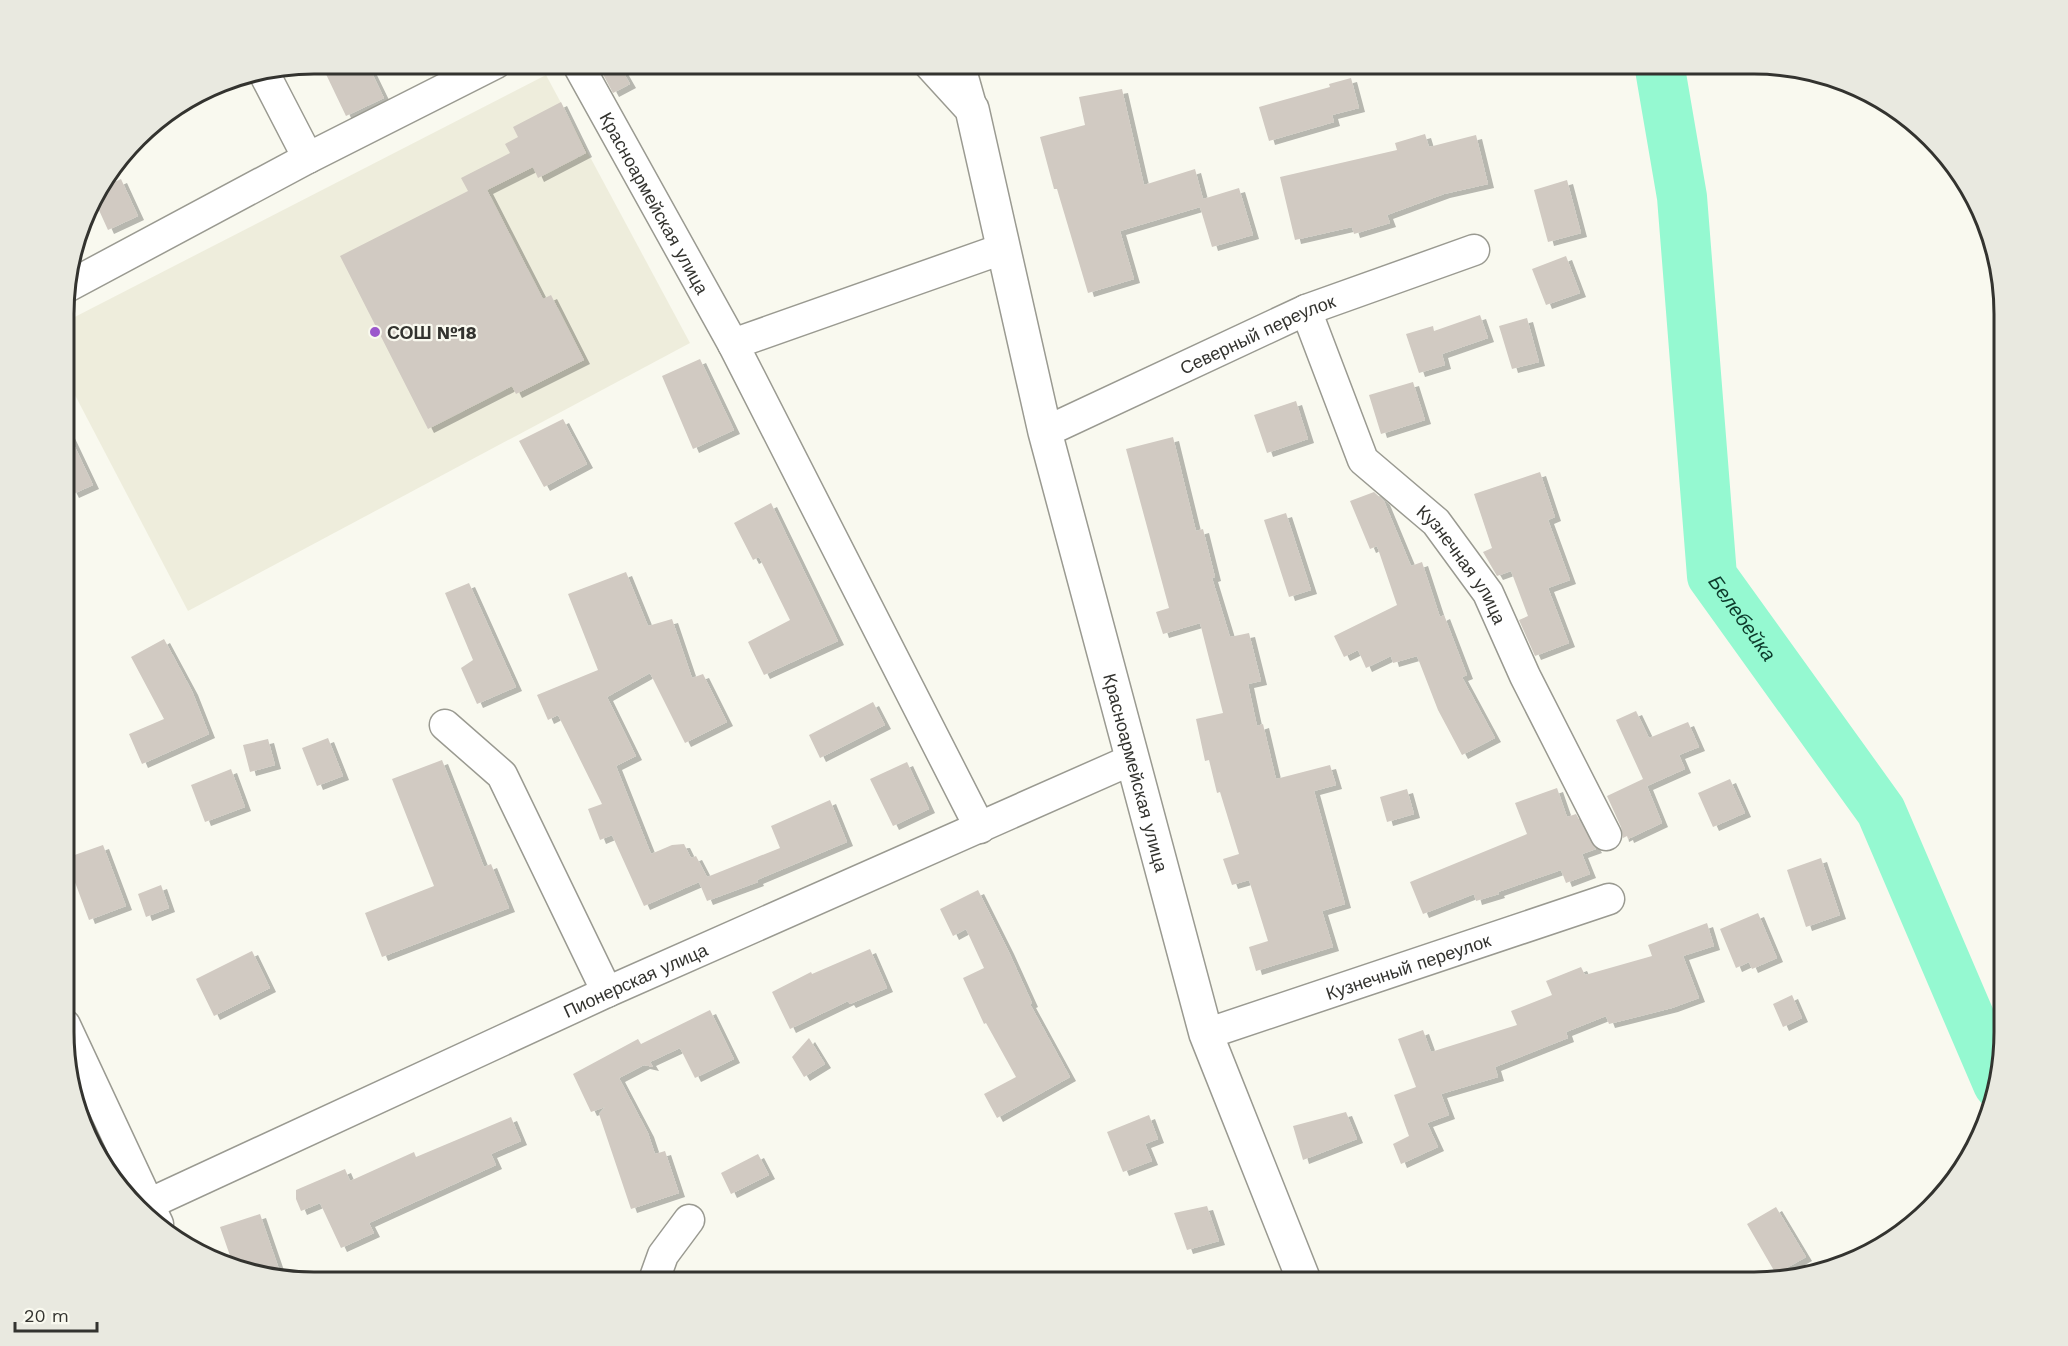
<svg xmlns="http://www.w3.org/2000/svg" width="2068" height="1346" viewBox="0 0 2068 1346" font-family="'Work Sans',sans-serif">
	<defs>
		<filter id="shadow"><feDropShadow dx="6" dy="4" stdDeviation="0" flood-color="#0004"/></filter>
	</defs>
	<rect width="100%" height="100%" fill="#f9f9ef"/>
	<path fill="#eeeddc" d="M 546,75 L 690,343 L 188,611 L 65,376 L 65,322 Z"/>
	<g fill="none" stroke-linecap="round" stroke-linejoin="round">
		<path stroke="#95f9d1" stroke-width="50" id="s1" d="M 1659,63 L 1682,197 L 1712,576 L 1881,811 L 1998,1084"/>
	</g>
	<path fill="#d1cac2" filter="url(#shadow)" d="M 339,63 L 367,63 L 384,98 L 346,116 L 324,70 Z
		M 597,63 L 618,63 L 630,84 L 613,93 Z
		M 1351,78 L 1359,108 L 1332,115 L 1334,122 L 1269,141 L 1259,107 L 1330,87 L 1329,84 Z
		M 1122,89 L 1144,185 L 1195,169 L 1203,199 L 1239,188 L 1253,235 L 1212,247 L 1200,207 L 1120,231 L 1134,279 L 1088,293 L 1057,189 L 1054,189 L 1040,137 L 1085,125 L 1079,97 Z
		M 561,102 L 586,153 L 538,178 L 533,167 L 487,190 L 543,299 L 551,295 L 584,360 L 516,394 L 512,386 L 428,429 L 340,256 L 468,191 L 461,178 L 510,153 L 505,144 L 518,137 L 513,127 Z
		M 1425,134 L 1429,147 L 1476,135 L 1488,184 L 1444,194 L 1387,215 L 1390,223 L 1354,234 L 1352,227 L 1295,240 L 1280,177 L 1397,150 L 1395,143 Z
		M 121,179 L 138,216 L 108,230 L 93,197 L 99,189 Z
		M 1567,180 L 1581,233 L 1548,242 L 1534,190 Z
		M 1566,256 L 1580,293 L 1546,305 L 1532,269 Z
		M 1480,315 L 1488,338 L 1442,354 L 1445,365 L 1419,373 L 1406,334 L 1433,326 L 1434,331 Z
		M 1527,318 L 1539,362 L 1512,369 L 1499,326 Z
		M 700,359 L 734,430 L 693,449 L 662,376 Z
		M 1413,382 L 1425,420 L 1381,434 L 1369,395 Z
		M 1296,401 L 1308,439 L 1267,453 L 1254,415 Z
		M 563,419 L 587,464 L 544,487 L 519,441 Z
		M 65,426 L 93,485 L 73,494 L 65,478 Z
		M 1173,437 L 1196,531 L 1203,529 L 1215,577 L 1212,578 L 1230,637 L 1249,633 L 1261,681 L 1248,684 L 1257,726 L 1263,724 L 1276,779 L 1330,765 L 1336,785 L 1314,791 L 1345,904 L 1322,911 L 1333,947 L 1256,971 L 1249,947 L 1268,941 L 1249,880 L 1232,885 L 1223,859 L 1239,854 L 1220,792 L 1217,793 L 1209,760 L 1205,761 L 1196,719 L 1223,713 L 1200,623 L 1163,634 L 1156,612 L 1169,608 L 1126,449 Z
		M 1540,472 L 1555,517 L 1548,520 L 1570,580 L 1548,588 L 1569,643 L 1535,656 L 1519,620 L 1528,616 L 1511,571 L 1497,576 L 1483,552 L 1492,548 L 1474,494 Z
		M 1374,492 L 1384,501 L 1411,566 L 1422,562 L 1440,617 L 1444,615 L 1467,675 L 1462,677 L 1495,738 L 1462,755 L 1438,710 L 1417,656 L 1393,663 L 1391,656 L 1366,668 L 1358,650 L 1344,657 L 1334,636 L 1397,605 L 1377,546 L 1370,549 L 1350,501 Z
		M 771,503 L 838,641 L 764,675 L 748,642 L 790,620 L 759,557 L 753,560 L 734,523 Z
		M 1286,513 L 1311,590 L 1289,597 L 1264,520 Z
		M 626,572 L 648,626 L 672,619 L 692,678 L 703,674 L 727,722 L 685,743 L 650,673 L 607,697 L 636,756 L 616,766 L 651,854 L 672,845 L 684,844 L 691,858 L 696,856 L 707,877 L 780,848 L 771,826 L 830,800 L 847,842 L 757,880 L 758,882 L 707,901 L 699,882 L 644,906 L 612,835 L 600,840 L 588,809 L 602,804 L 558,715 L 548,720 L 537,695 L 598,670 L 568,594 Z
		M 469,583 L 516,687 L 477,704 L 461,668 L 473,660 L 445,593 Z
		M 164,639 L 192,691 L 209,734 L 142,764 L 129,734 L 164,719 L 131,657 Z
		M 873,702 L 885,725 L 820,758 L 809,735 Z
		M 1636,711 L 1649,738 L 1688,722 L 1699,747 L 1679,755 L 1685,769 L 1647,786 L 1662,823 L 1628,839 L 1627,836 L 1623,838 L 1621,827 L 1607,796 L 1643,779 L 1616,720 Z
		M 328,738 L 343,776 L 317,786 L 302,748 Z
		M 268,739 L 275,765 L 250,772 L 243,745 Z
		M 442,760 L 484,867 L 491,864 L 509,908 L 382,957 L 365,913 L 434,886 L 392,779 Z
		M 907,762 L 929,809 L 893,826 L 870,779 Z
		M 231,769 L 245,807 L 205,822 L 191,785 Z
		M 1730,779 L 1745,813 L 1713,827 L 1698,793 Z
		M 1557,788 L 1567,817 L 1576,814 L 1596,849 L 1582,854 L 1590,874 L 1566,883 L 1561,870 L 1498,892 L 1499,894 L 1476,901 L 1474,894 L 1423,914 L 1410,882 L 1527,834 L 1515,803 Z
		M 1407,789 L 1414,814 L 1387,822 L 1380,797 Z
		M 103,845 L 126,906 L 89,920 L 66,858 Z
		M 1821,858 L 1840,915 L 1806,927 L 1787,870 Z
		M 161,885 L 169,908 L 146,917 L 138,894 Z
		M 978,890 L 1008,950 L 1032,1003 L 1030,1004 L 1070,1077 L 997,1118 L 984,1094 L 1016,1077 L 986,1023 L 984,1024 L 963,978 L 984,968 L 966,929 L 953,936 L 940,909 Z
		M 1758,913 L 1777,958 L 1752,969 L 1749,962 L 1736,968 L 1720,929 Z
		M 1707,923 L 1714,946 L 1683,956 L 1699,998 L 1672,1008 L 1609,1024 L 1606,1016 L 1566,1032 L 1568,1038 L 1495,1067 L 1498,1077 L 1441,1094 L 1449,1115 L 1427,1123 L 1438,1147 L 1401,1164 L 1393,1144 L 1409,1136 L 1394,1095 L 1416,1087 L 1398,1039 L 1423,1030 L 1431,1052 L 1517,1025 L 1511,1011 L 1552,995 L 1546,981 L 1581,967 L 1585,975 L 1652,956 L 1648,945 Z
		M 870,949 L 887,988 L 850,1004 L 848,1001 L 790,1029 L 772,992 L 811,972 L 812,974 Z
		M 252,951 L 270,988 L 214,1016 L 196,979 Z
		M 1792,995 L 1802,1018 L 1783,1027 L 1773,1004 Z
		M 710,1010 L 734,1059 L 695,1078 L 680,1048 L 650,1062 L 653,1067 L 644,1065 L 619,1078 L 648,1133 L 655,1154 L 665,1151 L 679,1193 L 631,1209 L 599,1114 L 605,1107 L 591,1112 L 573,1074 L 638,1039 L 641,1044 Z
		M 809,1038 L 825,1064 L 804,1077 L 792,1057 Z
		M 1346,1112 L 1357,1139 L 1303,1160 L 1293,1126 Z
		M 1149,1115 L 1158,1139 L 1145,1144 L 1152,1161 L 1123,1172 L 1107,1132 Z
		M 511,1117 L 521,1141 L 491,1154 L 496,1165 L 369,1223 L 374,1233 L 341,1248 L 320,1203 L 301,1211 L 296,1199 L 296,1190 L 345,1169 L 350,1181 L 414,1152 L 416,1157 Z
		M 758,1154 L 769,1175 L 731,1194 L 721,1173 Z
		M 1207,1206 L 1219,1241 L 1187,1250 L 1174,1213 Z
		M 1776,1207 L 1806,1257 L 1776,1274 L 1747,1224 Z
		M 260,1214 L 282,1278 L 235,1270 L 220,1227 Z"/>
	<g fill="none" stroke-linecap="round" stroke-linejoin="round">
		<g stroke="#9a9a91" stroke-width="33">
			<g id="minor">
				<path id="s2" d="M 577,63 L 733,344"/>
				<path d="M 959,63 L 972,109"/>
				<path d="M 264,73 L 308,158 L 496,63"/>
				<path d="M 65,288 L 308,158"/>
				<path id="s3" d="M 1306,310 L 1363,460 L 1436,522 L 1488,593 L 1525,676 L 1606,835"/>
				<path id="s4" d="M 1045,432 L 1306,310 L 1474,250"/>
				<path d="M 445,725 L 502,775 L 607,992"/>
				<path d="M 980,828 L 733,344 L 1002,249"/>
				<path d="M 65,1025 L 158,1224"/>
				<path id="s5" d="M 1206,1034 L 1609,899"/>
				<path id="s6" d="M 142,1207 L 607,992 L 1131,760"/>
				<path d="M 653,1283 L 663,1255 L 689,1220"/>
			</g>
		</g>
		<g stroke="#9a9a91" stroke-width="36">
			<g id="major">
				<path id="s7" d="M 930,63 L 972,109 L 1045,432 L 1206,1034 L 1305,1283"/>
			</g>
		</g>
		<use href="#minor" stroke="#fff" stroke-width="30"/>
		<use href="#major" stroke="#fff" stroke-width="33"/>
	</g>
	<circle fill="#9b57cc" stroke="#f9f9ef" stroke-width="2" cx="375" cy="332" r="6"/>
	<g text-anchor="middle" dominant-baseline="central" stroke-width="4.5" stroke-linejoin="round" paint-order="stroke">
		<g font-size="18" fill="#33332f" stroke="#f9f9ef">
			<text stroke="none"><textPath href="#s2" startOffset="160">Красноармейская улица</textPath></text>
			<text stroke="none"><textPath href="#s4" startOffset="234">Северный переулок</textPath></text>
			<text stroke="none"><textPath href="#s3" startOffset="306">Кузнечная улица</textPath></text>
			<text stroke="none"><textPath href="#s7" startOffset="746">Красноармейская улица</textPath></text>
			<text stroke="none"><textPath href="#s5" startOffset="213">Кузнечный переулок</textPath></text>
			<text stroke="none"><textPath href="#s6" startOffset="543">Пионерская улица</textPath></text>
		</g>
		<g font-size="18" font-weight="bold" fill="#33332f" stroke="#f9f9ef" text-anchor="start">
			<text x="387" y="332">СОШ №18</text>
		</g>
		<g font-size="20" font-style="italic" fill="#0c3a2b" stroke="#f9f9ef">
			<text stroke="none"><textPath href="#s1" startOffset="568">Белебейка</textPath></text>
		</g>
	</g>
	<path d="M0 0H2068V1346H0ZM314 74H1754A240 240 0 0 1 1994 314V1032A240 240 0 0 1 1754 1272H314A240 240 0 0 1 74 1032V314A240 240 0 0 1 314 74Z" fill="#e9e9e0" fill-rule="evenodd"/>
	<path fill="none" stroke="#33332f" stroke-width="3" d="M314 74H1754A240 240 0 0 1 1994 314V1032A240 240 0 0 1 1754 1272H314A240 240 0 0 1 74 1032V314A240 240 0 0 1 314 74Z"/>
	<path d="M15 1322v9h82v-9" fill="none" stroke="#33332f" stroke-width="3"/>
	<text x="24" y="1322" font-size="18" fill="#33332f" stroke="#f9f9ef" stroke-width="4.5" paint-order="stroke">20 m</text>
</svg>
